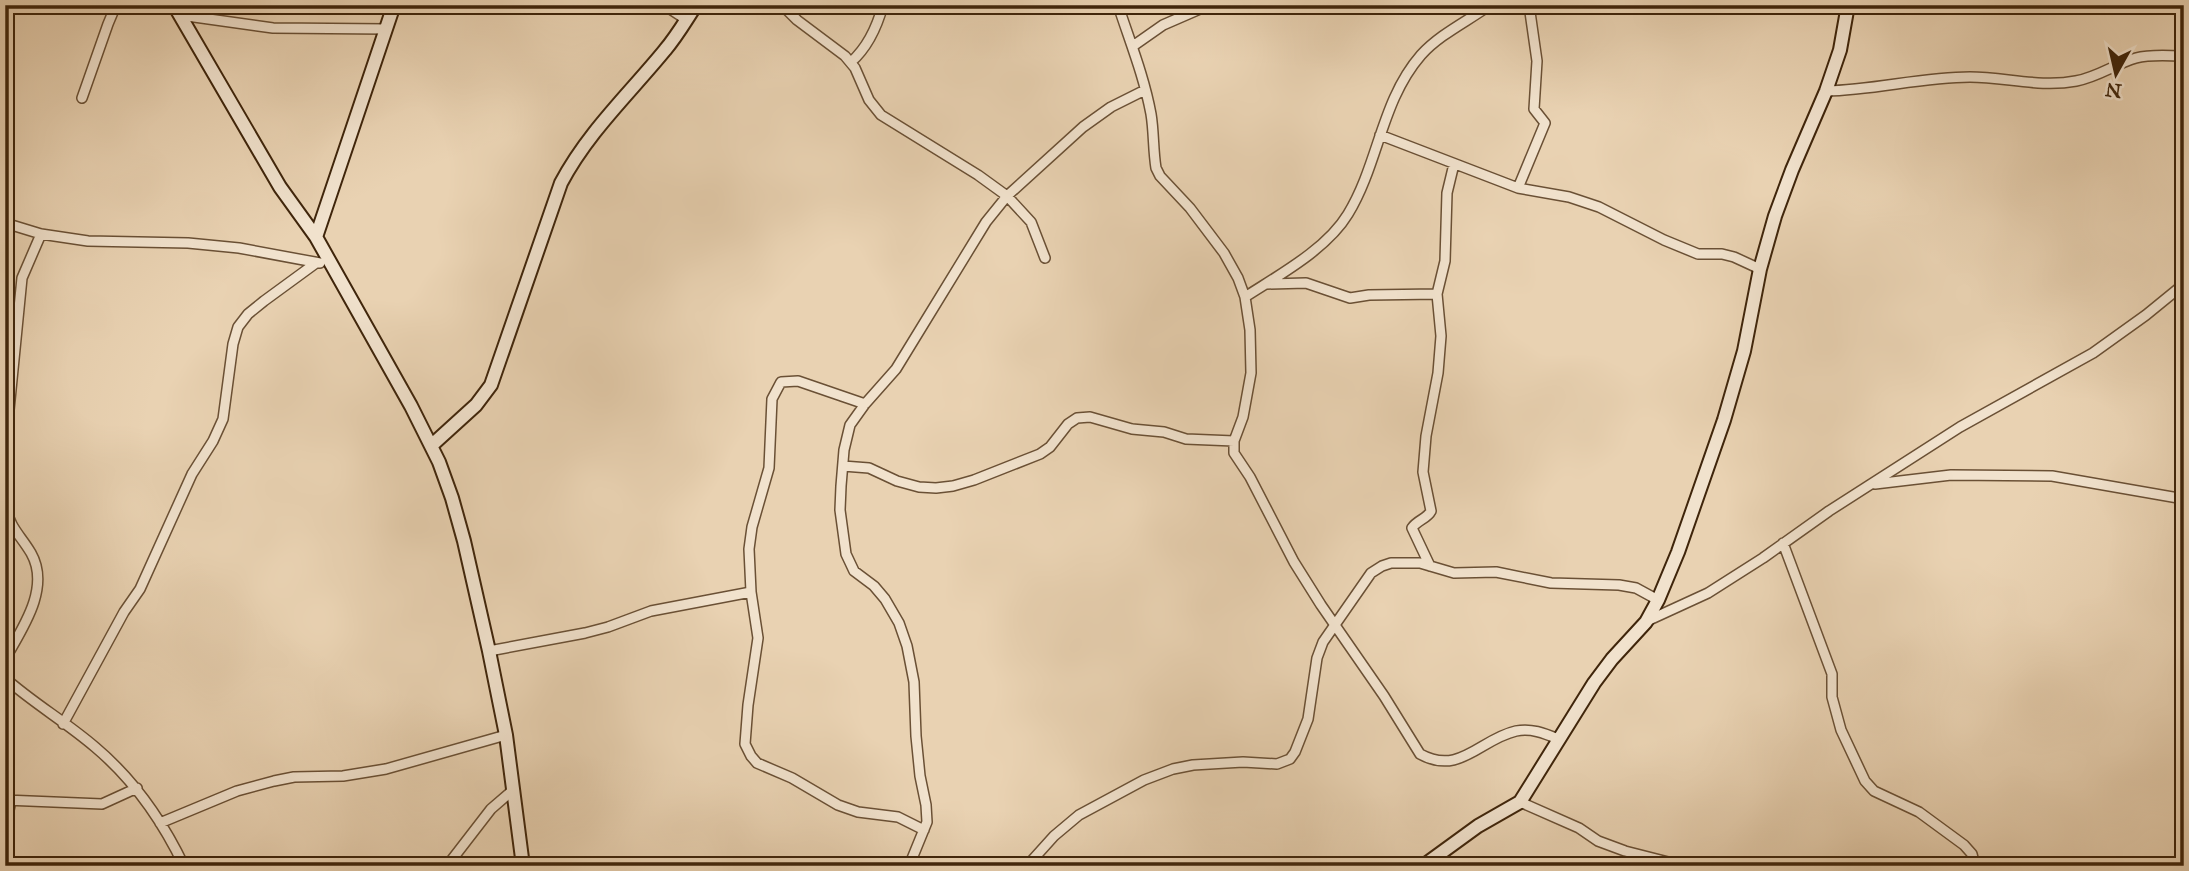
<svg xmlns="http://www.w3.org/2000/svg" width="2189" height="871" viewBox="0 0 2189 871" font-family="'IM FELL Great Primer',serif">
	<rect width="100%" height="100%" fill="#e9d2b2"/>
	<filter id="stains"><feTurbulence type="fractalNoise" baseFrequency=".00286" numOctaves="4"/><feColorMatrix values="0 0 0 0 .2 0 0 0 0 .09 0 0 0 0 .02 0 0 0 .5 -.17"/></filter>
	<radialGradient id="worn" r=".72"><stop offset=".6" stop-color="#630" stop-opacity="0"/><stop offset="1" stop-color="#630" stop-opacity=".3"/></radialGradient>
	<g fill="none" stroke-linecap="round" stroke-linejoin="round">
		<g stroke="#6a5035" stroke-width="12">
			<path id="street" d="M 664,5 L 687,20
				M 782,5 L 797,20 L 845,56 L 855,68 L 869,100 L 881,115 L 978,175 L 1007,196 L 1031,222 L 1045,258
				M 1118,5 C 1130,42 1144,76 1151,114 C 1154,132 1153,150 1156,168 L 1160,176 L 1190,208 L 1224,253 L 1238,278 L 1245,297 L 1250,330 L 1251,373 L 1243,417 L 1234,441 L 1234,453 L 1250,477 L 1294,562 L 1321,605 L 1384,696 L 1420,754 C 1460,776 1480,739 1516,731 C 1531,728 1544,733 1558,739
				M 180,15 L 273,28 L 386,29
				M 1133,46 L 1163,25 L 1209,5
				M 851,62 C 868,47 877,27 883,5
				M 1826,91 C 1875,90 1922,77 1970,77 C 2005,77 2041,88 2076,81 C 2098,77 2115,64 2136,58 C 2151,54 2168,56 2184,56
				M 82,98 L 108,24 L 116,5
				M 1380,135 L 1518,188 L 1569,197 L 1599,207 L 1664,240 L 1698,254 L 1722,254 L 1734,257 L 1760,269
				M 1518,188 L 1545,123 L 1534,109 L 1537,61 L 1529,5
				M 5,223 L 41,234 L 88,241 L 188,243 L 239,248 L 320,263
				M 1267,284 L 1306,283 L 1350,298 L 1369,295 L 1437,294
				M 1245,297 C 1279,275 1327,249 1348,214 C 1379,163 1381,101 1421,55 C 1440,34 1468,21 1490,5
				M 865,404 L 798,381 L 781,382 L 772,399 L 769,468 L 752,527 L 749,549 L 751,592 L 758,638 L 748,705 L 745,744 L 751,756 L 757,763 L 792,778 L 838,805 L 858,812 L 898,817 L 924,830
				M 843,466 L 869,468 L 897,481 L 919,487 L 936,488 L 953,486 L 974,480 L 1040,454 L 1050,447 L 1068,424 L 1077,418 L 1090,417 L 1132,429 L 1164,432 L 1186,439 L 1234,441
				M 5,473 L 9,410 L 22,278 L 41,234
				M 1875,484 L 1951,475 L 2052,476 L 2184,499
				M 5,505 C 11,530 19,533 31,553 C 51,588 22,629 5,659
				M 1783,543 L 1832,674 L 1832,697 L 1841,730 L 1865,781 L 1874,791 L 1919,812 L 1964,845 L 1972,854 L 1975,866
				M 1430,566 L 1412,528 C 1417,520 1427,519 1431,511 L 1423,472 L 1426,436 L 1438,373 L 1441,336 L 1437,294 L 1445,261 L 1447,193 L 1454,164
				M 1647,621 L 1708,593 L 1763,558 L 1829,511 L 1960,427 L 2093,353 L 2146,315 L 2184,284
				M 489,651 L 585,633 L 608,627 L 651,611 L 751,592
				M 5,678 C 33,703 66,722 95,747 C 133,779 162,820 184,866
				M 63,724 L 124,612 L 140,589 L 192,474 L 213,441 L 223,419 L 233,344 L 238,327 L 248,314 L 264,301 L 316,263
				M 5,800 L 102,804 L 137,788
				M 1520,802 L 1579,828 L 1598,841 L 1625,851 L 1684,866
				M 160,823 L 237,791 L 274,781 L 294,777 L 343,776 L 386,769 L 506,735
				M 5,830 L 11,800
				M 447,866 L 491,809 L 513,790
				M 909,866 L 927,822 L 926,805 L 920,776 L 916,736 L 914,682 L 907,646 L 899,623 L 885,599 L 874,586 L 854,571 L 846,554 L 840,510 L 841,486 L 844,450 L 850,425 L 865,404 L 896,369 L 986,222 L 1007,196 L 1083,127 L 1111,107 L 1145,90
				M 1027,866 L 1054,836 L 1079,815 L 1144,780 L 1173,769 L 1193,765 L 1243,762 L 1277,764 L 1290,759 L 1295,752 L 1308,719 L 1317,658 L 1323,642 L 1371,573 L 1382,566 L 1391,563 L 1420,563 L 1454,573 L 1496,572 L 1551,583 L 1619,585 L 1636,588 L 1658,600"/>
		</g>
		<g stroke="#3f250b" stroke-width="16">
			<path id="secondary" d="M 174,5 L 280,187 L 316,237 L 411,406 L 439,462 L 452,498 L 464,541 L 489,651 L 506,735 L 523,866
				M 316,237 L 394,5
				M 432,445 L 476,405 L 491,385 L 561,183 C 588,132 629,94 665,50 C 677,36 686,20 696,5
				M 1423,866 L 1478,826 L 1520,802 L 1594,683 L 1612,659 L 1646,622 L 1658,600 L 1678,552 L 1724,420 L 1744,351 L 1760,269 L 1775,216 L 1792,170 L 1826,91 L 1840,50 L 1848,5"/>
		</g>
		<use href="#street" stroke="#f1e2cd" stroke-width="9"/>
		<use href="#secondary" stroke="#f1e2cd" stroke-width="12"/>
	</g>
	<rect width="2189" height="871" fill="none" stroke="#e9d2b2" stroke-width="28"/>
	<rect x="7" y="7" width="2175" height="857" fill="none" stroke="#3f250b" stroke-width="3.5"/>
	<rect x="14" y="14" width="2161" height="843" fill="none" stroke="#3f250b" stroke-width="2"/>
	<g transform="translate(2116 74) rotate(188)" stroke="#f1e2cd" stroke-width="5" paint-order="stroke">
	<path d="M0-5L12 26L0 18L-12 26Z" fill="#3f250b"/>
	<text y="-10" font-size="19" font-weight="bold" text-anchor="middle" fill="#3f250b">N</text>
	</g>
	<rect width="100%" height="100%" filter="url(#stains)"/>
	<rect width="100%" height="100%" fill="url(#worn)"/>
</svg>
